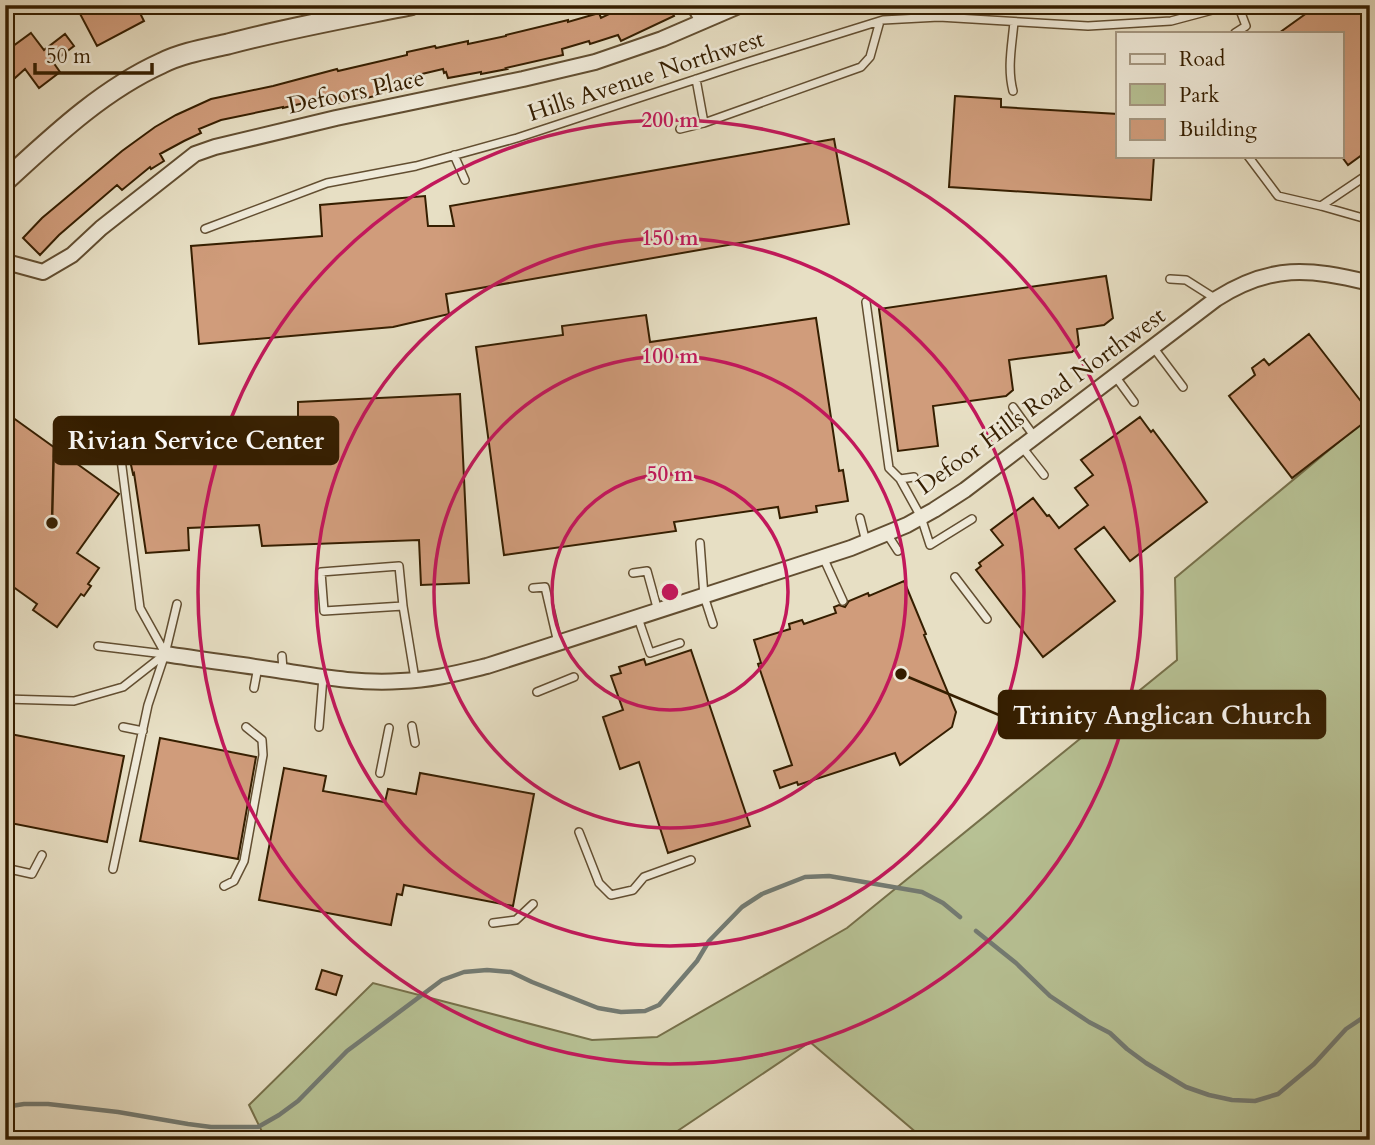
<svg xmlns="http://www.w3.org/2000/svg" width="1375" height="1145" viewBox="0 0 1375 1145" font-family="Cardo,serif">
	<rect width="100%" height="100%" fill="#e7dfc4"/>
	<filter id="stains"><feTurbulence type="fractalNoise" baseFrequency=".00286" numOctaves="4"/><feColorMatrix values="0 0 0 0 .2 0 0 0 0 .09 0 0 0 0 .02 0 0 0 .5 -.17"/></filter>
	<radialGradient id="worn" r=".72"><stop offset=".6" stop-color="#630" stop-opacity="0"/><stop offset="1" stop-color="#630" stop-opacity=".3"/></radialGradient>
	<path fill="#b7c194" stroke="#76704a" stroke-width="2" d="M 1370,416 L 1370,1140 L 1198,1140 L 1175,1136 L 1171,1140 L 925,1140 L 810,1042 L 664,1140 L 266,1140 L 249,1105 L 373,983 L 592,1040 L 657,1037 L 847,928 L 1177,660 L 1175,578 Z"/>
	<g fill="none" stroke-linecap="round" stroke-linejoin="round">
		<path stroke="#737b73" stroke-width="4.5" d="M 976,931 L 1016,963 L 1050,996 L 1089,1022 L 1110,1033 L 1127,1049 L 1146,1063 L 1186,1087 L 1209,1095 L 1232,1100 L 1255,1101 L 1278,1094 L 1314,1064 L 1346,1029 L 1370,1013
			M 5,1107 L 24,1104 L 48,1104 L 118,1112 L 188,1124 L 211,1127 L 258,1127 L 279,1115 L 298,1101 L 347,1051 L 442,980 L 464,972 L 487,970 L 511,972 L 532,982 L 598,1008 L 621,1012 L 645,1011 L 659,1005 L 697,961 L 709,941 L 742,907 L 762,894 L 805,877 L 829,876 L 922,892 L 943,903 L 960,917"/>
	</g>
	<path fill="#d09c7b" stroke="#351e00" stroke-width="2" d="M 88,5 L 136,5 L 144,21 L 97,46 L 78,10 Z
		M 628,5 L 669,5 L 674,16 L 621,41 L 618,35 L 590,44 L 589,41 L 562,49 L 563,55 L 506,68 L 507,69 L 481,74 L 481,72 L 448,78 L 446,72 L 444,73 L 443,69 L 409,77 L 410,83 L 379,91 L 379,95 L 354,101 L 354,99 L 328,105 L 325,98 L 283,108 L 283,107 L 221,120 L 199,129 L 201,133 L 184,141 L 160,154 L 164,161 L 151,169 L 150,167 L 122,190 L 117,185 L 59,235 L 40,255 L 23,238 L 42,218 L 122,151 L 155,127 L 176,115 L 211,99 L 273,86 L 337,69 L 338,71 L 407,55 L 407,52 L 435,46 L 436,48 L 468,41 L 468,44 L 506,36 L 506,35 L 568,20 L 568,22 L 599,13 L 601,18 Z
		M 1318,5 L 1370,5 L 1370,149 L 1348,165 L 1342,157 L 1342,33 L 1279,33 Z
		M 31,33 L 44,50 L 65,34 L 74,46 L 53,62 L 60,72 L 39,88 L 25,69 L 5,87 L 5,52 Z
		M 955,96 L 1001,99 L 1001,107 L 1118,114 L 1118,156 L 1154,156 L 1151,200 L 949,187 Z
		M 834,139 L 849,224 L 446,294 L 449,314 L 393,327 L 199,344 L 191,246 L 322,236 L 320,205 L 425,196 L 428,226 L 454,226 L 450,206 Z
		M 1106,276 L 1113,318 L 1104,325 L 1077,329 L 1079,345 L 1072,352 L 1009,360 L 1013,390 L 1006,396 L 933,406 L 938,446 L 898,451 L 879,309 Z
		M 646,315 L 650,342 L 816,318 L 839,471 L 843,470 L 848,501 L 816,506 L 817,512 L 780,518 L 778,507 L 674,522 L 676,531 L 504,555 L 476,347 L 563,335 L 562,326 Z
		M 1309,334 L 1370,413 L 1370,418 L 1292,478 L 1229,396 L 1255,375 L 1252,368 L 1264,359 L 1269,365 Z
		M 460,394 L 469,583 L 421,585 L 419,540 L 262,546 L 259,525 L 188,528 L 189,550 L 146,553 L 134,473 L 133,474 L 122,424 L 298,418 L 298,402 Z
		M 5,412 L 119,494 L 77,553 L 99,568 L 88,584 L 91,586 L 84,596 L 81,594 L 57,627 L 33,610 L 37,604 L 5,581 Z
		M 1140,417 L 1151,432 L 1153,430 L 1207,502 L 1130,561 L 1104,527 L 1075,549 L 1115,601 L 1043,657 L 976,570 L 981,566 L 979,563 L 1003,545 L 991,530 L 1033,498 L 1047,516 L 1049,515 L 1059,528 L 1074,516 L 1088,505 L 1075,488 L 1093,475 L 1081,460 Z
		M 904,581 L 926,634 L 924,635 L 956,712 L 952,727 L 900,765 L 895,753 L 798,785 L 797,782 L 780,788 L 774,771 L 792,765 L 758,664 L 761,663 L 754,640 L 790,629 L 789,624 L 802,620 L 804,624 L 836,613 L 834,607 L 839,605 L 845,607 L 849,601 L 868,593 L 869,596 Z
		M 691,650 L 750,826 L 668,853 L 639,762 L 620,769 L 603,717 L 623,710 L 611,676 L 621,673 L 619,667 L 644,659 L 646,665 Z
		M 5,733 L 124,756 L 107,842 L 5,822 Z
		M 160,738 L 256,757 L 238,859 L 140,841 Z
		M 284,768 L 326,776 L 323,791 L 385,802 L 388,789 L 416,794 L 420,773 L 534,794 L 513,906 L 404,885 L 402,895 L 397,894 L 391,925 L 259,900 Z
		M 322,970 L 342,976 L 336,995 L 316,989 Z"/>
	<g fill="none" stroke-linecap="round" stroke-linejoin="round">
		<g stroke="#624e31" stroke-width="10">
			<path id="service" d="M 1235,33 L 1246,26 L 1238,5
				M 696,79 L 704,123
				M 1013,91 C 1007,68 1012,45 1014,22
				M 680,129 L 704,123 L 861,67 L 870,57 L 880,21
				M 454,155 L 465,180
				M 1248,156 L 1278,196 L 1321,206 L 1370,220
				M 1321,206 L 1370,173
				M 205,229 L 327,183 L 416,166 L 517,138 L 745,63 L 883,20 L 939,17 L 1088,26 L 1171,21 L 1231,5
				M 1170,279 L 1186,280 L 1216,299
				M 866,302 L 889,468 L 900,479 L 914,477
				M 1153,347 L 1183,387
				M 1115,376 L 1134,402
				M 1013,407 L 1034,436
				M 1022,447 L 1044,475
				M 121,459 L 140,608 L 165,653
				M 900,479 L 921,517 L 930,545 L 972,519
				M 860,518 L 866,542
				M 887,534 L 898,551
				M 700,543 L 704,596 L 713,624
				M 823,557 L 843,601
				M 633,573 L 647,571 L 658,611
				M 955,577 L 987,619
				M 533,588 L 545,587 L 558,643
				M 403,606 L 324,611 L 321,572 L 399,566 L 403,606 L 415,679
				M 638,618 L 650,653 L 680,643
				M 98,646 L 164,654
				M 282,656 L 283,670
				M 254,688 L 258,667
				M 537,692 L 574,677
				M 5,699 L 74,701 L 123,687 L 165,654
				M 412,726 L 415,743
				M 123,727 L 143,731
				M 319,727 L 323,677
				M 380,773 L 389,728
				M 579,832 L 599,883 L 611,895 L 633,890 L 644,877 L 691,860
				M 5,868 L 32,874 L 42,855
				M 113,869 L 148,705 L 165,654 L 177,604
				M 224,886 L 234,881 L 244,861 L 263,755 L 262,740 L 246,727
				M 493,923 L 516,920 L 533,904"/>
		</g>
		<g stroke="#624e31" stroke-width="18">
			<path id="minor" d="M 694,5 L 703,21
				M 10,263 L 43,272 L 72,255 L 101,228 L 195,154 L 215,147 L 336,118 L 523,79 L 595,62 L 662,39 L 741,5
				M 165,654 C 204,660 244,665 283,671 C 322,677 362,684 401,681 C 431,680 458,673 487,666 L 851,548 L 907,525 L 934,510 L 965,490 L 1216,299 C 1271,264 1309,268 1370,283"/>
		</g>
		<g stroke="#624e31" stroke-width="23">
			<path id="tertiary" d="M 5,181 C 53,137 102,90 162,63 C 182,53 206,49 228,44 C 288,28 350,17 410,5"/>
		</g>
		<path stroke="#351e00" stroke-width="2.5" stroke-dasharray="2 3.5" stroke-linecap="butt" d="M 5,290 L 14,288"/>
		<use href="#service" stroke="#efead9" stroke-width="7"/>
		<use href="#minor" stroke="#efead9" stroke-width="14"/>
		<use href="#tertiary" stroke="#efead9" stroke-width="19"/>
	</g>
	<g fill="none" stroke="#c2185b" stroke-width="3.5">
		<circle cx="670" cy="592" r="118"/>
		<circle cx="670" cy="592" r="236"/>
		<circle cx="670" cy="592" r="354"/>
		<circle cx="670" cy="592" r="472"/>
	</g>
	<g text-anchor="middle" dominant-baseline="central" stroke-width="5" stroke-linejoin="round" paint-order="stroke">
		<g font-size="24" fill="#351e00" stroke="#efead9">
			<text transform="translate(646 76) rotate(-18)">Hills Avenue Northwest</text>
			<text transform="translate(356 92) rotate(-12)">Defoors Place</text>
			<text transform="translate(1041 401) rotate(-36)">Defoor Hills Road Northwest</text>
		</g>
	</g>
	<circle cx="670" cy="592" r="10" fill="#c2185b" stroke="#efead9" stroke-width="3.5"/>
	<g font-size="21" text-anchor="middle" font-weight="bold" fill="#c2185b" stroke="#efead9" stroke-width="5" stroke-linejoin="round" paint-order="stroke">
		<text x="670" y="127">200 m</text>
		<text x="670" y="245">150 m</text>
		<text x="670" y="363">100 m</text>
		<text x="670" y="481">50 m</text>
	</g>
	<path fill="none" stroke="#351e00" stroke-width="2.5" d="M52 523L54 440M901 674L999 715"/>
	<g fill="#351e00" stroke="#efead9" stroke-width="2.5">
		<circle cx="52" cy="523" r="7"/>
		<circle cx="901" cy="674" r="7"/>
	</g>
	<g fill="#351e00" stroke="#351e00" stroke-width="2.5">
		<rect x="54" y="417" width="284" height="47" rx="7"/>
		<rect x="999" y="691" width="326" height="47" rx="7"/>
	</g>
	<g font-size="26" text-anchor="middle" font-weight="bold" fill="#fff">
		<text x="196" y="449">Rivian Service Center</text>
		<text x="1162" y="724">Trinity Anglican Church</text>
	</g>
	<rect width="1375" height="1145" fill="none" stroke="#e7dfc4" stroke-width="28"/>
	<rect x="7" y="7" width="1361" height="1131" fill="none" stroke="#351e00" stroke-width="3.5"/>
	<rect x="14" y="14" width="1347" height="1117" fill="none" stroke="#351e00" stroke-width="2"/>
	<rect x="1116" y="32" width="228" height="126" fill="#efead9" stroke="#a59882" stroke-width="2"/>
	<rect x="1130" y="54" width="35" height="10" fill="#efead9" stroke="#a59882" stroke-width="2"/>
	<text x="1179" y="66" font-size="21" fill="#351e00">Road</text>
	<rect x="1130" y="84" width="35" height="21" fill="#b7c194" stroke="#a59882" stroke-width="2"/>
	<text x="1179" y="102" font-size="21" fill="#351e00">Park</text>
	<rect x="1130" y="119" width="35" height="21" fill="#d09c7b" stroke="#a59882" stroke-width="2"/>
	<text x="1179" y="136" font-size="21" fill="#351e00">Building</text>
	<path d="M35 63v10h117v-10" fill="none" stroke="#351e00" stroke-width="3.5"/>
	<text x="46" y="63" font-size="21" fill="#351e00" stroke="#efead9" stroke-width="5" paint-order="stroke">50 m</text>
	<rect width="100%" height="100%" filter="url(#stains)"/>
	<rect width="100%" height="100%" fill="url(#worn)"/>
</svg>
